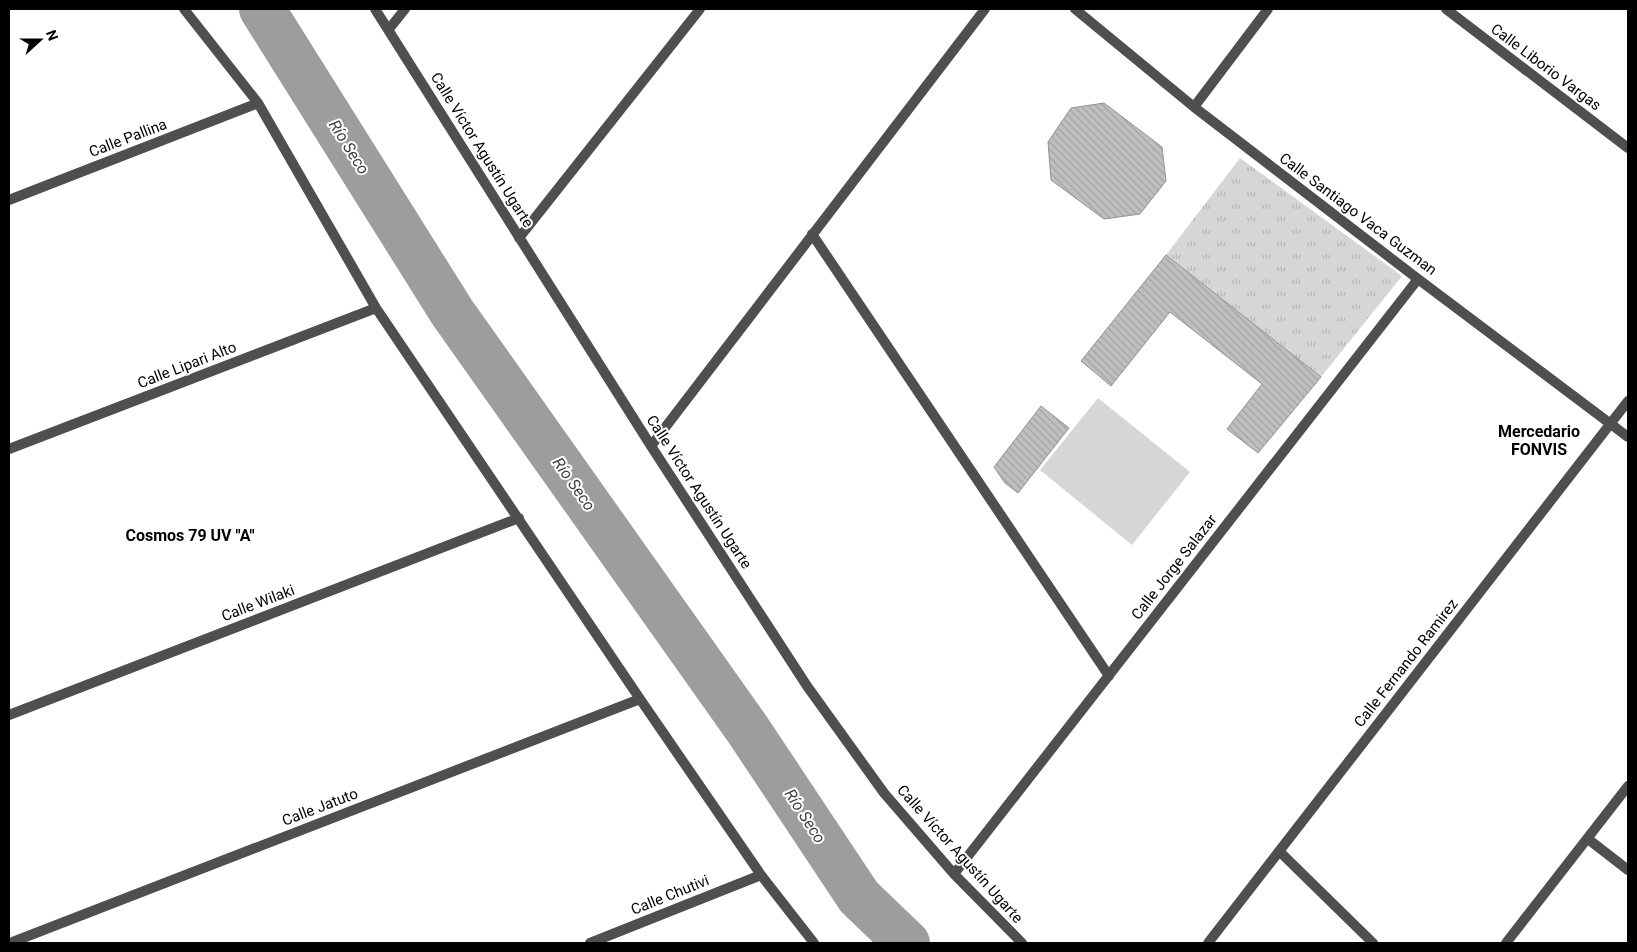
<svg xmlns="http://www.w3.org/2000/svg" width="1637" height="952" viewBox="0 0 1637 952" font-family="Roboto,sans-serif">
	<defs>
		<pattern id="grass-tufts" width="24" height="20" patternUnits="userSpaceOnUse" patternTransform="scale(1.25)"><rect width="24" height="20" fill="#d6d6d6"/><path d="M3 7l-1-3M5 7V3M7 7l1-3M15 17l-1-3M17 17v-4M19 17l1-3" fill="none" stroke="#b6b6b6"/></pattern>
		<pattern id="building-back-hatch" width="6" height="6" patternUnits="userSpaceOnUse" patternTransform="scale(1.25)"><rect width="6" height="6" fill="#bfbfbf"/><path d="M-1 5l2 2M0 0l6 6M5-1l2 2" fill="none" stroke="#a2a2a2"/></pattern>
	</defs>
	<rect width="100%" height="100%" fill="#fff"/>
	<path fill="url(#grass-tufts)" d="M 1240,158 L 1402,276 L 1321,377 L 1166,255 Z"/>
	<path fill="#d6d6d6" d="M 1098,398 L 1190,472 L 1132,545 L 1040,470 Z"/>
	<g fill="none" stroke-linecap="round" stroke-linejoin="round">
		<path stroke="#9d9d9d" stroke-width="46" d="M 262,9 L 452,312 L 748,730 L 859,897 L 907,943"/>
	</g>
	<path fill="url(#building-back-hatch)" stroke="#939393" d="M 1104,103 L 1162,147 L 1166,181 L 1140,214 L 1104,219 L 1051,180 L 1048,142 L 1071,108 Z
		M 1166,255 L 1321,377 L 1258,453 L 1227,429 L 1262,384 L 1170,312 L 1111,386 L 1081,361 Z
		M 1041,406 L 1069,428 L 1018,493 L 1005,483 L 994,467 Z"/>
	<g fill="none" stroke-linecap="round" stroke-linejoin="round">
		<path stroke="#4f4f4f" stroke-width="10" d="M 184,9 L 258,103 L 376,308 L 640,699 L 761,875 L 814,943
			M 375,9 L 651,446 L 807,686 L 884,793 L 954,874 L 1022,943
			M 1075,9 L 1194,107 L 1418,279 L 1628,437
			M 1446,9 L 1628,148
			M 389,29 L 405,9
			M 1194,107 L 1268,9
			M 9,200 L 258,103
			M 812,234 L 1109,676
			M 519,238 L 700,9
			M 651,446 L 985,9
			M 9,449 L 376,308
			M 9,715 L 519,518
			M 1588,839 L 1628,870
			M 1279,851 L 1373,943
			M 954,874 L 1418,279
			M 10,943 L 640,699
			M 590,943 L 761,875
			M 1208,943 L 1628,401
			M 1506,943 L 1628,786"/>
	</g>
	<g text-anchor="middle" dominant-baseline="central" stroke-width="4" stroke-linejoin="round" paint-order="stroke">
		<g font-size="15" fill="#000" stroke="#fff">
			<text transform="translate(1546 67) rotate(37)">Calle Liborio Vargas</text>
			<text transform="translate(128 138) rotate(-21)">Calle Pallina</text>
			<text transform="translate(482 150) rotate(58)">Calle Víctor Agustín Ugarte</text>
			<text transform="translate(1358 214) rotate(37)">Calle Santiago Vaca Guzman</text>
			<text transform="translate(187 365) rotate(-21)">Calle Lipari Alto</text>
			<text transform="translate(699 492) rotate(57)">Calle Víctor Agustín Ugarte</text>
			<text transform="translate(1174 567) rotate(-52)">Calle Jorge Salazar</text>
			<text transform="translate(258 603) rotate(-21)">Calle Wilaki</text>
			<text transform="translate(1406 663) rotate(-52)">Calle Fernando Ramirez</text>
			<text transform="translate(320 807) rotate(-21)">Calle Jatuto</text>
			<text transform="translate(960 854) rotate(48)">Calle Víctor Agustín Ugarte</text>
			<text transform="translate(670 895) rotate(-22)">Calle Chutivi</text>
		</g>
		<g font-size="16" font-style="italic" fill="#3e3e3e" stroke="#fff">
			<text transform="translate(349 147) rotate(58)">Río Seco</text>
			<text transform="translate(574 484) rotate(55)">Río Seco</text>
			<text transform="translate(805 816) rotate(57)">Río Seco</text>
		</g>
		<g font-size="16" font-weight="bold" fill="#000" stroke="#fff">
			<text x="1539" y="431">Mercedario<tspan x="1539" dy="18">FONVIS</tspan></text>
			<text x="190" y="535">Cosmos 79 UV "A"</text>
		</g>
	</g>
	<rect width="1637" height="952" fill="none" stroke="#000000" stroke-width="20"/>
	<g transform="translate(40 40) rotate(69)" stroke="#ffffff" stroke-width="4" paint-order="stroke">
	<path d="M0-4L9 19L0 12L-9 19Z" fill="#000000"/>
	<text y="-8" font-size="14" font-weight="bold" text-anchor="middle" fill="#000000">N</text>
	</g>
</svg>
